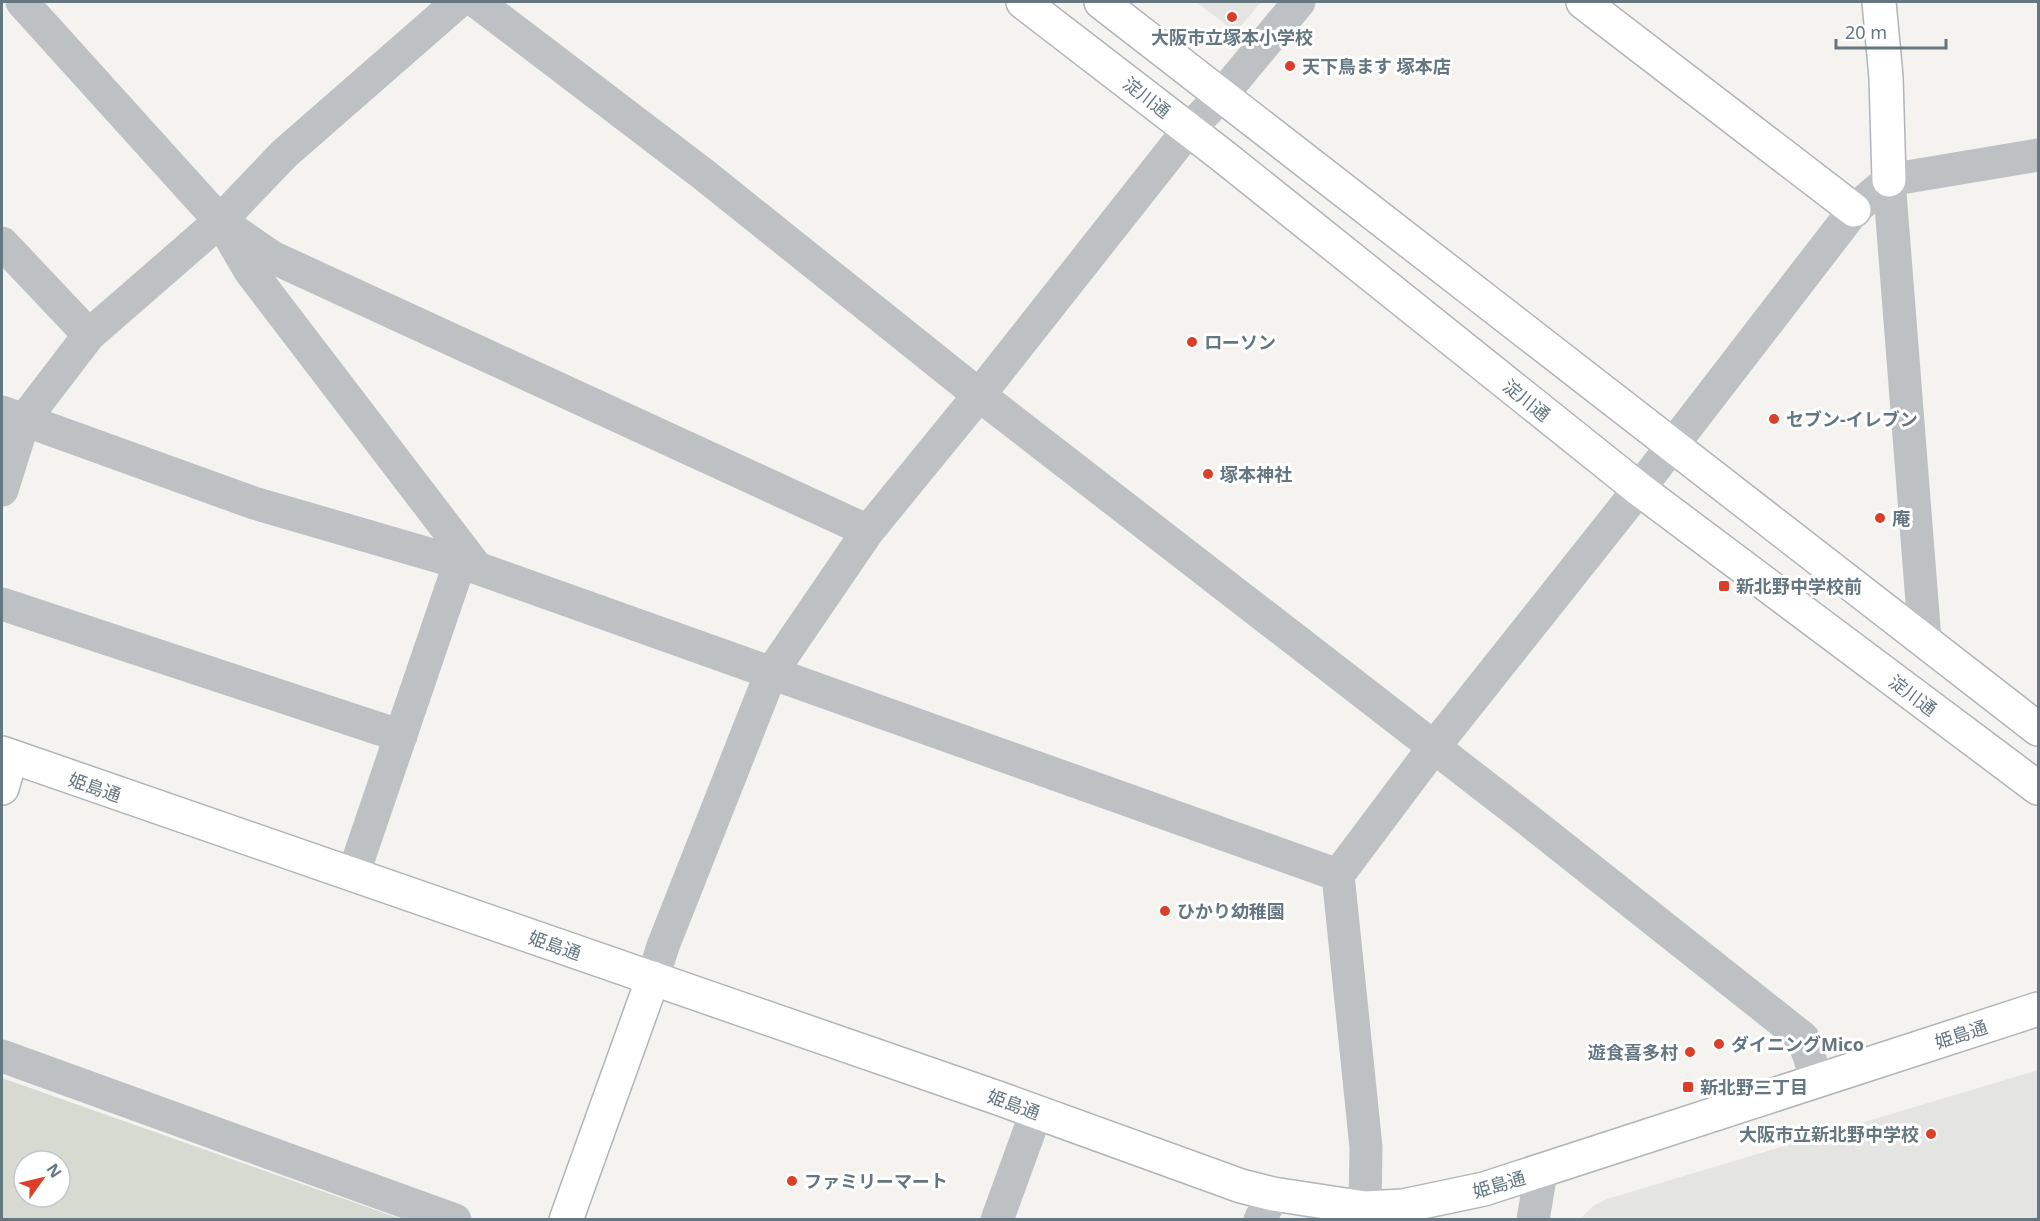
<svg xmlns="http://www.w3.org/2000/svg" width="2040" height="1221" viewBox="0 0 2040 1221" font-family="'Noto Sans','Noto Sans JP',sans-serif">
	<rect width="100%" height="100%" fill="#f4f3f0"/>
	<path fill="#e4e5e3" d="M 1196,2 L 1261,2 L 1236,32 Z
		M 2038,1070 L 2038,1219 L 1579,1220 L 1593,1206 L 1607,1199 Z"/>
	<path fill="#d6dad1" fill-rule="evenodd" d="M 2,1078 L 401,1219 L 2,1219 ZM 24,1161 L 60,1161 L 60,1197 L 24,1197 Z"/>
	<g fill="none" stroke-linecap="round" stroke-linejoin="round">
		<g stroke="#afb5b9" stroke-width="36">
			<path id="secondary" d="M 1023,2 L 1223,156 L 1639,489 L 2038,788
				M 1101,2 L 2038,729
				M 1583,2 L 1854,210
				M 1879,2 L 1886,77 L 1889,180
				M 2,788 L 11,757
				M 566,1220 L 653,978"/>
		</g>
		<g stroke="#b0b5b8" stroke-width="36">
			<path id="primary" d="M 2,753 L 998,1098 L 1241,1186 L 1273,1194 L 1365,1208 L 1403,1206 L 1484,1189 L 2038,1009"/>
		</g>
		<path stroke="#bdc1c4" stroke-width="33" d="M 22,2 L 220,221 L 272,257 L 868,531
			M 477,2 L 703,174 L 979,395 L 1532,823 L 1803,1038 L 1817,1081
			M 1889,180 L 1925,640
			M 226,230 L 250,271 L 477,568
			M 2,243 L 89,335
			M 2,412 L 254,503 L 477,568 L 1338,875
			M 7,432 L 24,420 L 89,335 L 220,221 L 284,154 L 458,2
			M 2,490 L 24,420
			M 2,604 L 401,736
			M 353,875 L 459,565
			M 653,978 L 663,946 L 771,673 L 868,531 L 979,395 L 1189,129 L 1222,95 L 1299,2
			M 2,1056 L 455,1220
			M 1365,1208 L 1366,1147 L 1338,875 L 1434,747 L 1639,489 L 1854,210 L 1889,180 L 2038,155
			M 997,1220 L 1036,1113
			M 1260,1220 L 1273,1194
			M 1533,1220 L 1541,1172"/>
		<use href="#secondary" stroke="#fff" stroke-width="33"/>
		<use href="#primary" stroke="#fff" stroke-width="33"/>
	</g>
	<g fill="#db3f28" stroke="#fff" stroke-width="2">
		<circle cx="1232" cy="17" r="6"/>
		<circle cx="1290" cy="66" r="6"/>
		<circle cx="1192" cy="342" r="6"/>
		<circle cx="1774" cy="419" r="6"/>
		<circle cx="1208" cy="474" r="6"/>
		<circle cx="1880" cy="518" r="6"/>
		<rect x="1718" y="580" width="12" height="12" rx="3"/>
		<circle cx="1165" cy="911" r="6"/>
		<circle cx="1719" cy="1044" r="6"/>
		<circle cx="1690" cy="1052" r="6"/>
		<rect x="1682" y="1081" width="12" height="12" rx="3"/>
		<circle cx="1931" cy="1134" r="6"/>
		<circle cx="792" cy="1181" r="6"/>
	</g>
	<g text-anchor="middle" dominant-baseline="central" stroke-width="6" stroke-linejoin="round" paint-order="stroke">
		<g font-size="18" font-weight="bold" fill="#647680" stroke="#fff" text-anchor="start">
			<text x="1232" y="37" text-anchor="middle">大阪市立塚本小学校</text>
			<text x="1302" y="66">天下鳥ます 塚本店</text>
			<text x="1204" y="342">ローソン</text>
			<text x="1786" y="419">セブン-イレブン</text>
			<text x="1220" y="474">塚本神社</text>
			<text x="1892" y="518">庵</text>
			<text x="1736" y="586">新北野中学校前</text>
			<text x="1177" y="911">ひかり幼稚園</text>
			<text x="1731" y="1044">ダイニングMico</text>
			<text x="1678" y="1052" text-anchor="end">遊食喜多村</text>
			<text x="1700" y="1087">新北野三丁目</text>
			<text x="1919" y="1134" text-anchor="end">大阪市立新北野中学校</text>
			<text x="804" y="1181">ファミリーマート</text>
		</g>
		<g font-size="18" fill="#647680" stroke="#fff">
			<text transform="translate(1147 97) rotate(38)">淀川通</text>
			<text transform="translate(1527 400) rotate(39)">淀川通</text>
			<text transform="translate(1913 695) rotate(37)">淀川通</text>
			<text transform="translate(95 787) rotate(19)">姫島通</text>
			<text transform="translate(555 945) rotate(19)">姫島通</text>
			<text transform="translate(1961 1034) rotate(-18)">姫島通</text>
			<text transform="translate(1014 1104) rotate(20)">姫島通</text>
			<text transform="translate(1499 1184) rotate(-16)">姫島通</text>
		</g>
	</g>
	<rect width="2040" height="1221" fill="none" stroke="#647680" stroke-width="6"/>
	<g transform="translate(42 1179) rotate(56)"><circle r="28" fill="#ffffff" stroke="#c1c8cc" stroke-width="1.5"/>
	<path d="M0-4.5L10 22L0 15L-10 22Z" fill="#db3f28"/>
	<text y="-9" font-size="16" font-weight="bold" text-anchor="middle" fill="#647680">N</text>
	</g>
	<path d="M1836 39v9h110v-9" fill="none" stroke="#647680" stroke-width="3"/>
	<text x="1845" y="39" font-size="18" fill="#647680" stroke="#ffffff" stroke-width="4.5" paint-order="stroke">20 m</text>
</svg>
